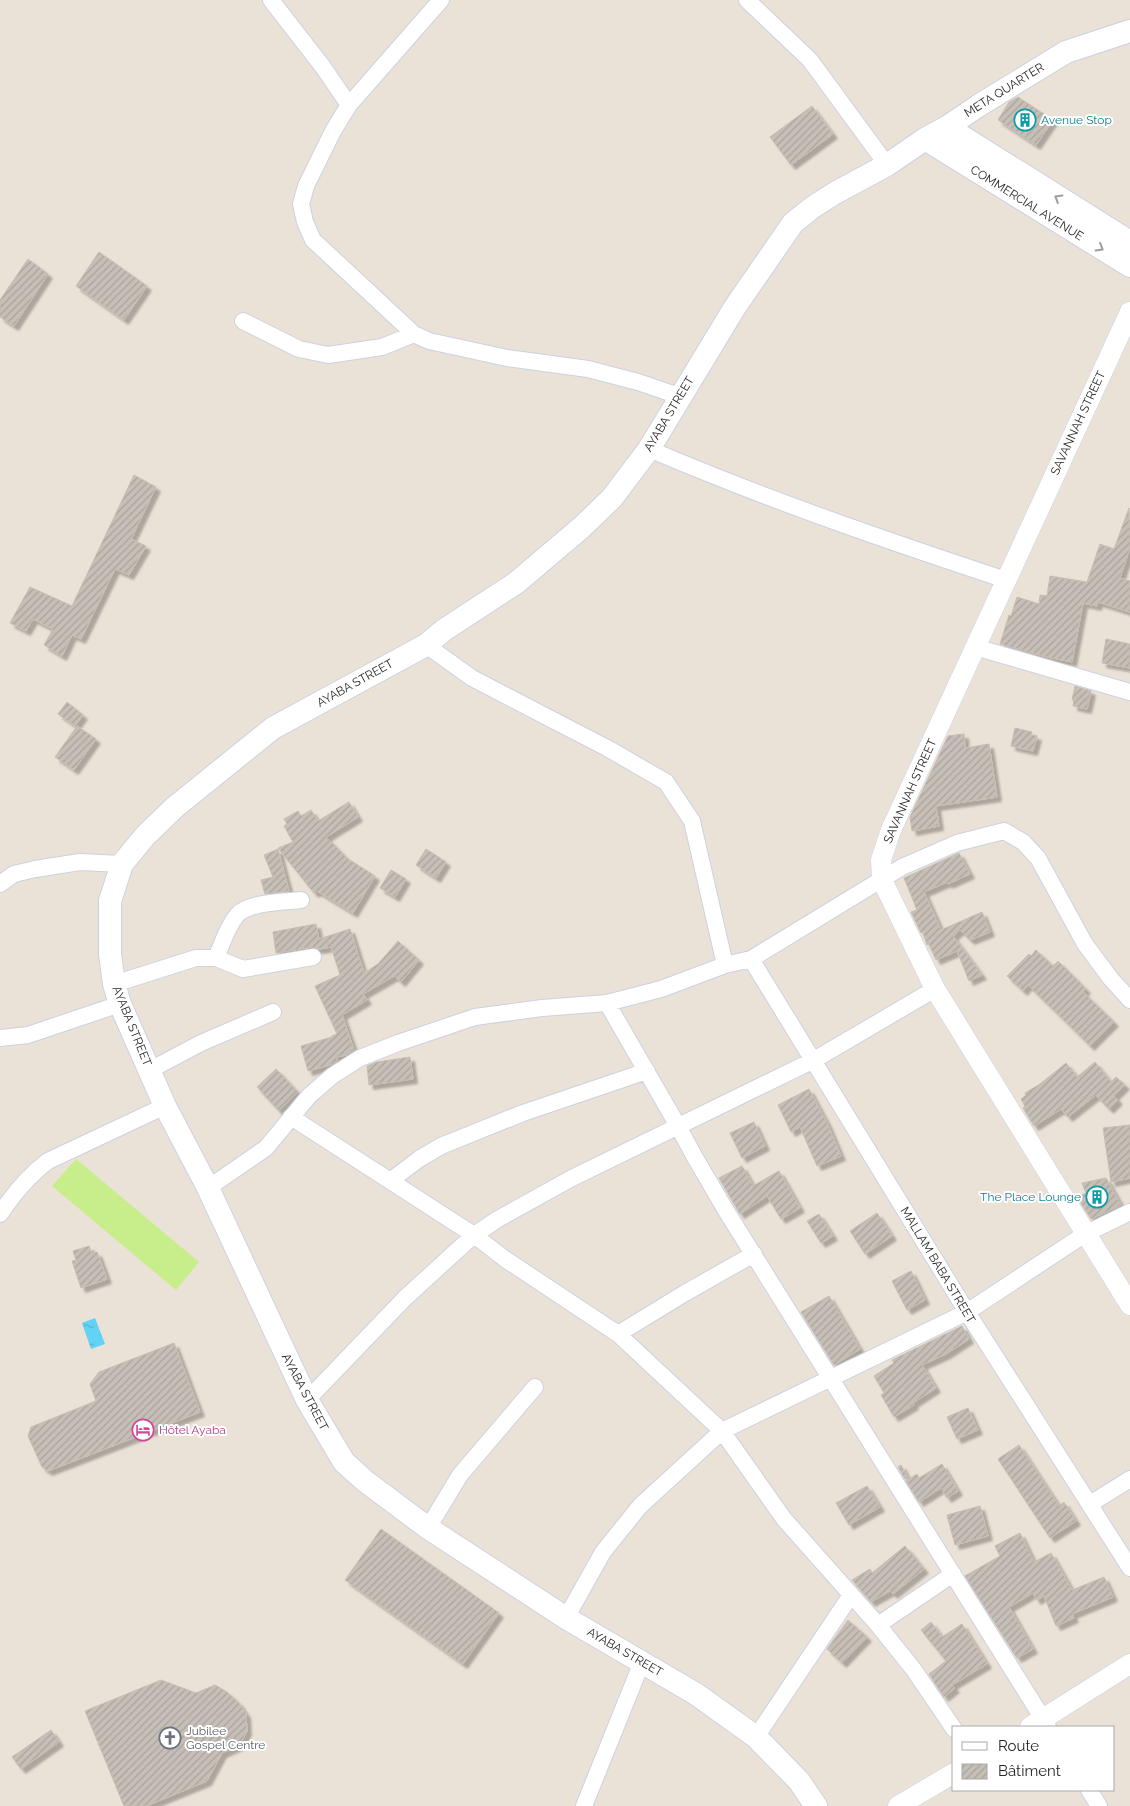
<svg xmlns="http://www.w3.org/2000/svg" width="1130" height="1806" viewBox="0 0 1130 1806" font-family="Raleway,sans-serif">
	<defs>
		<pattern id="water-ripples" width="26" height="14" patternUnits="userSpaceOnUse" patternTransform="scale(1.25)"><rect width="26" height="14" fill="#62d2f5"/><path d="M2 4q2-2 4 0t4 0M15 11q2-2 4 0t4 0" fill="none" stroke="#55b4d2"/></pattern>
		<pattern id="building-hatch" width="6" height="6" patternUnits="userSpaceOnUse" patternTransform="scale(1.25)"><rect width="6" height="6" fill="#c6bfb7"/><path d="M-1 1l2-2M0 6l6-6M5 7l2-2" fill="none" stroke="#aaa49d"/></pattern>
		<filter id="shadow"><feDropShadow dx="4.5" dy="4.5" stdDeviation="1" flood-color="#0004"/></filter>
	</defs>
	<rect width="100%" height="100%" fill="#ebe2d7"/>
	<path fill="#c7ee8a" d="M 76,1159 L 199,1262 L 176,1290 L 52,1186 Z"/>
	<path fill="url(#water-ripples)" d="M 95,1318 L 105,1344 L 91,1349 L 82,1323 Z"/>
	<path fill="url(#building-hatch)" stroke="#c6beb1" filter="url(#shadow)" d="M 1018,97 L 1053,120 L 1036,145 L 998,120 L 1009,102 Z
		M 812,106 L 833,134 L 791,165 L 770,137 Z
		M 99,252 L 147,286 L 124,320 L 76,286 Z
		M 28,259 L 48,274 L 14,326 L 0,317 L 0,300 Z
		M 134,475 L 156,487 L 131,539 L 146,546 L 129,575 L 115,569 L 81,639 L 72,635 L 62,656 L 44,645 L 53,629 L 33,619 L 26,631 L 10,623 L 30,587 L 72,606 Z
		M 1129,508 L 1130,548 L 1120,578 L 1130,581 L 1130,612 L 1098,602 L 1097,606 L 1083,603 L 1072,662 L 1043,656 L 1000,644 L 1009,615 L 1011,616 L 1017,597 L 1039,604 L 1040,595 L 1047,596 L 1050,576 L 1087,582 L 1100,544 L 1114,549 Z
		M 1106,639 L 1130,644 L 1130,668 L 1102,663 Z
		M 1075,686 L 1091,691 L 1087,709 L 1073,706 L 1074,700 L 1072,700 Z
		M 67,702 L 83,715 L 75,726 L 58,714 Z
		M 77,726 L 96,739 L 74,770 L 55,757 Z
		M 1015,728 L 1032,732 L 1031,735 L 1037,736 L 1033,751 L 1011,746 Z
		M 964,734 L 965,748 L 989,744 L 997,797 L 936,806 L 939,826 L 912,831 L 910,817 L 948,736 Z
		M 349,802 L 358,817 L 326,837 L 348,859 L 375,876 L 353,913 L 317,891 L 314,893 L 278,848 L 293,842 L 284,826 L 287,824 L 284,819 L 298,811 L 301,816 L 311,810 L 318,821 Z
		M 278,849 L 289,891 L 265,894 L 261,880 L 273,877 L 264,855 Z
		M 426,849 L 446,862 L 436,878 L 416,865 Z
		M 959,853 L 970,874 L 948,884 L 947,882 L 924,892 L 941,930 L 982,912 L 990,932 L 970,940 L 960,930 L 953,936 L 982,975 L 969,981 L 957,951 L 936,960 L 929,944 L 927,945 L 923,932 L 921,933 L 911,912 L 917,910 L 904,878 Z
		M 391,870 L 406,879 L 395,897 L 380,888 Z
		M 316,924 L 319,939 L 350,929 L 364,973 L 378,964 L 398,941 L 419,960 L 401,982 L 394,976 L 363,994 L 367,1000 L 342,1015 L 354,1050 L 346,1055 L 337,1057 L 337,1061 L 330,1065 L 308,1071 L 301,1046 L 332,1037 L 332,1036 L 337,1034 L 315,986 L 340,975 L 331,947 L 319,949 L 311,947 L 276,953 L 273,932 Z
		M 1036,950 L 1053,966 L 1058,961 L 1086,989 L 1083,992 L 1114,1022 L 1090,1046 L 1028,985 L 1023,991 L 1007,976 L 1029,954 L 1031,956 Z
		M 410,1057 L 413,1079 L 369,1085 L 367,1066 L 377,1062 Z
		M 1095,1062 L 1111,1082 L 1116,1077 L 1125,1085 L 1114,1096 L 1118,1100 L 1109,1109 L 1096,1095 L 1068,1117 L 1061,1109 L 1034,1126 L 1023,1108 L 1025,1106 L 1021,1099 L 1026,1095 L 1025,1093 L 1040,1084 L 1066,1063 L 1077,1077 Z
		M 276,1069 L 298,1092 L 279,1111 L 257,1087 Z
		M 809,1089 L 827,1123 L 841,1156 L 817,1166 L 800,1127 L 791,1132 L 778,1105 Z
		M 754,1122 L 765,1146 L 742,1158 L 730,1133 Z
		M 1130,1125 L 1130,1178 L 1111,1182 L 1103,1128 Z
		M 742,1166 L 753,1186 L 779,1171 L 800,1208 L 781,1219 L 767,1196 L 740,1214 L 719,1178 Z
		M 1106,1178 L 1121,1205 L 1091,1219 L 1077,1197 L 1086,1193 L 1082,1183 Z
		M 877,1213 L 892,1236 L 865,1254 L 850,1231 Z
		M 819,1214 L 833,1236 L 821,1243 L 807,1221 Z
		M 89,1246 L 92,1254 L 97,1252 L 107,1279 L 81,1288 L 72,1261 L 76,1260 L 73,1251 Z
		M 911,1271 L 925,1300 L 907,1310 L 892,1281 Z
		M 829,1296 L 860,1349 L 834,1365 L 801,1312 Z
		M 962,1326 L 969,1339 L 946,1354 L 922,1365 L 936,1388 L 913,1403 L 914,1405 L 894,1417 L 881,1395 L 884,1393 L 874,1376 L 894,1363 L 892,1360 Z
		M 174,1343 L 200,1412 L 48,1471 L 42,1467 L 28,1436 L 31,1427 L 96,1401 L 90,1384 L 99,1372 Z
		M 968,1408 L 978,1430 L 957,1439 L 947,1417 Z
		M 1019,1445 L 1059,1506 L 1064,1502 L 1076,1521 L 1050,1538 L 998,1459 Z
		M 942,1464 L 958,1491 L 947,1498 L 941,1488 L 919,1502 L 906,1481 L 917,1474 L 919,1478 Z
		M 901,1465 L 908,1478 L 905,1479 L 898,1467 Z
		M 867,1486 L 880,1507 L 849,1525 L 836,1503 Z
		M 980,1506 L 988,1536 L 955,1545 L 947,1515 Z
		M 381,1529 L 499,1613 L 463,1664 L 345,1580 Z
		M 1020,1533 L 1034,1562 L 1051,1553 L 1072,1590 L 1104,1577 L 1113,1597 L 1072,1614 L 1074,1618 L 1056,1626 L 1044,1596 L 1036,1600 L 1033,1593 L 1009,1607 L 1033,1649 L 1017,1658 L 965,1576 L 1000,1556 L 995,1546 Z
		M 905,1546 L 924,1569 L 893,1594 L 890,1591 L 871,1602 L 852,1580 L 870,1569 L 872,1573 Z
		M 848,1620 L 867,1637 L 842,1663 L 827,1649 Z
		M 931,1622 L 942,1637 L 962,1624 L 987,1664 L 952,1685 L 955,1688 L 944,1697 L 929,1674 L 946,1661 L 921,1630 Z
		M 161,1680 L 196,1693 L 215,1685 L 227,1692 L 239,1703 L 246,1714 L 247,1731 L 240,1745 L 222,1753 L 207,1781 L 146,1806 L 124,1806 L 85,1711 Z
		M 51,1730 L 59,1742 L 21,1769 L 12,1757 Z"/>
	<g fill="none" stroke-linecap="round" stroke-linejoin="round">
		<g stroke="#ccd1e2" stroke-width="18">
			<path id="minor" d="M 271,0 L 323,67 L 349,105
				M 441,0 L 349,105 L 333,131 L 306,186 L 301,204 L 305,222 L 313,240 L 414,334 L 429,341 L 507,358 L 588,369 L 638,382 L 679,396
				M 747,0 L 810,60 L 887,165
				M 243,321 L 299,349 L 328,355 L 382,347 L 414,334
				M 649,449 C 766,499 885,540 1006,580
				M 426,645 L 472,678 L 607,748 L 666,782 L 692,821 L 725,965
				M 975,647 L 1130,692
				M 0,884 L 14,874 L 35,869 L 80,862 L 122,864
				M 216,958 C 222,944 227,927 237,915 C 248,902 284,902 301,900
				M 751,959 L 967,1312 L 1130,1568
				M 114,984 L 196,958 L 216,958 L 243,969 L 313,957
				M 607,1003 L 678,1126 L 693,1154 L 725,1209 L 1048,1727
				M 0,1038 L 28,1035 L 120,1004
				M 150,1070 L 201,1043 L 273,1012
				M 291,1117 L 474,1235 L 505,1259 L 618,1334 L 722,1431 L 784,1519 L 878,1625 L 914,1670 L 954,1729
				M 390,1181 L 419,1159 L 441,1146 L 523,1113 L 647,1071
				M 208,1188 L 266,1148 L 309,1096 L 332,1076 L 360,1058 L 398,1043 L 475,1017 L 542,1008 L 607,1003 L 661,989 L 725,965 L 751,959 L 902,867 L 957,843 L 1004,831 L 1023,842 L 1038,858 L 1085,944 L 1111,979 L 1130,1000
				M 0,1214 C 14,1193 28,1176 48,1161 L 165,1106
				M 618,1334 L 685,1293 L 754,1254
				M 307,1400 L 405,1298 L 474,1235 L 498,1219 L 572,1178 L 814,1060 L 935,989
				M 1090,1504 L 1130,1479
				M 428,1528 L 460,1475 L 535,1387
				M 566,1618 L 603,1552 L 640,1506 L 722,1431 L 967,1312 L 1085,1234 L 1130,1212
				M 878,1625 L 953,1574
				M 756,1737 L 851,1595
				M 1089,1790 L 1099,1806
				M 584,1806 L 642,1662"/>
		</g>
		<g stroke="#ccd1e2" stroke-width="21">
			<path id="tertiary" d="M 1130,312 L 891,830 L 881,860 L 882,880 L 935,989 L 1130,1305
				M 1030,1727 L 1130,1664
				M 898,1806 L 954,1773"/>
		</g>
		<g stroke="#ccd1e2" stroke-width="24">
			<path id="secondary" d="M 947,127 L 1130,242
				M 925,139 L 1130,266
				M 816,1806 L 799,1781 L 756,1737 L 696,1694 L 566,1618 L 428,1528 L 365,1481 L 344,1462 L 307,1400 L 208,1188 L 165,1106 L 120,1004 L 114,984 L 110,954 L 110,901 L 122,864 L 145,836 L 175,807 L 273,728 L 426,645 L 444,630 L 516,583 L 582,527 L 612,498 L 649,449 L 735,307 L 793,223 L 813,207 L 835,193 L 887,165 L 925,139 L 947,127 L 978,106 L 1066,52 L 1130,31"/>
		</g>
		<use href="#minor" stroke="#fff" stroke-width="16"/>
		<use href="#tertiary" stroke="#fff" stroke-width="20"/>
		<use href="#secondary" stroke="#fff" stroke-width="22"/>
	</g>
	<defs><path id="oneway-chevron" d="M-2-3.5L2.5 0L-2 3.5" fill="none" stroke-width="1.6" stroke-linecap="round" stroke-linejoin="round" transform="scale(1.25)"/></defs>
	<g stroke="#9e9e9e">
		<use href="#oneway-chevron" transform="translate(1058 198) rotate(-149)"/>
		<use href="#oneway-chevron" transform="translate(1100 248) rotate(31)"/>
	</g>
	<defs>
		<g id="building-ring" transform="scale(1.125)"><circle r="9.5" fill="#fff" stroke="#0f9aa8" stroke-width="1.5"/><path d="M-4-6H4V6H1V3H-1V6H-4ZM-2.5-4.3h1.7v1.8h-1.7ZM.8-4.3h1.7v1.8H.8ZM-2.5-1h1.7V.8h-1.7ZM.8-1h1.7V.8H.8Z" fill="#0f9aa8"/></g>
		<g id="hotel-ring" transform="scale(1.125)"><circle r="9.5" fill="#fff" stroke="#d1479c" stroke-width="1.5"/><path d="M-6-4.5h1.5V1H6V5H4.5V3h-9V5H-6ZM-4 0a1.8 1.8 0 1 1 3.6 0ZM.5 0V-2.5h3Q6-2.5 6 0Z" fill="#d1479c"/></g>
		<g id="church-ring" transform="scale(1.125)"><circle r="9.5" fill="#fff" stroke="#6b7280" stroke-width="1.5"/><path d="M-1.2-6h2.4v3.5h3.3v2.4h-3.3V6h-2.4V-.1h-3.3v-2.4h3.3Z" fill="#6b7280"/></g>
	</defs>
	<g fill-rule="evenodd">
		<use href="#building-ring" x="1025" y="120"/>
		<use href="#building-ring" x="1097" y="1197"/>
		<use href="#hotel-ring" x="143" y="1430"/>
		<use href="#church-ring" x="170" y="1738"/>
	</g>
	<g text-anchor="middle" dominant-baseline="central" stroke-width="4" stroke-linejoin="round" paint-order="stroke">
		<g font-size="12" fill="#272727" stroke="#fff">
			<text transform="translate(1004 90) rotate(-32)">META QUARTER</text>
			<text transform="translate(1027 203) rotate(32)">COMMERCIAL AVENUE</text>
			<text transform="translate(669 414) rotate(-59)">AYABA STREET</text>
			<text transform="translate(1078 423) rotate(-65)">SAVANNAH STREET</text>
			<text transform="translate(355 683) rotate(-29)">AYABA STREET</text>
			<text transform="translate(910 791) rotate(-66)">SAVANNAH STREET</text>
			<text transform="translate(132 1026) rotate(68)">AYABA STREET</text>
			<text transform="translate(938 1265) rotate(59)">MALLAM BABA STREET</text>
			<text transform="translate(305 1392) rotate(62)">AYABA STREET</text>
			<text transform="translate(625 1652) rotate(30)">AYABA STREET</text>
		</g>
		<g font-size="12" fill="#0d838f" stroke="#fff" text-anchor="start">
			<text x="1041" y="120">Avenue Stop</text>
			<text x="1081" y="1197" text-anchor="end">The Place Lounge</text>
		</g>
		<g font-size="12" fill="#b23c85" stroke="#fff" text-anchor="start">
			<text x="159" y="1430">Hôtel Ayaba</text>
		</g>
		<g font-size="12" fill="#5b616d" stroke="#fff" text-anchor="start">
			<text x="186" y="1731">Jubilee<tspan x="186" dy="14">Gospel Centre</tspan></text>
		</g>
	</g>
	<rect x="952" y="1726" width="162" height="65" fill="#ffffff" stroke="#a9a9a9"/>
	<rect x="962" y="1742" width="25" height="8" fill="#ffffff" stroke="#a9a9a9"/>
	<text x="998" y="1751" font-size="15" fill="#272727">Route</text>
	<rect x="962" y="1764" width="25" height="15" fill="url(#building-hatch)" stroke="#a9a9a9"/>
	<text x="998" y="1776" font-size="15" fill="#272727">Bâtiment</text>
</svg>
